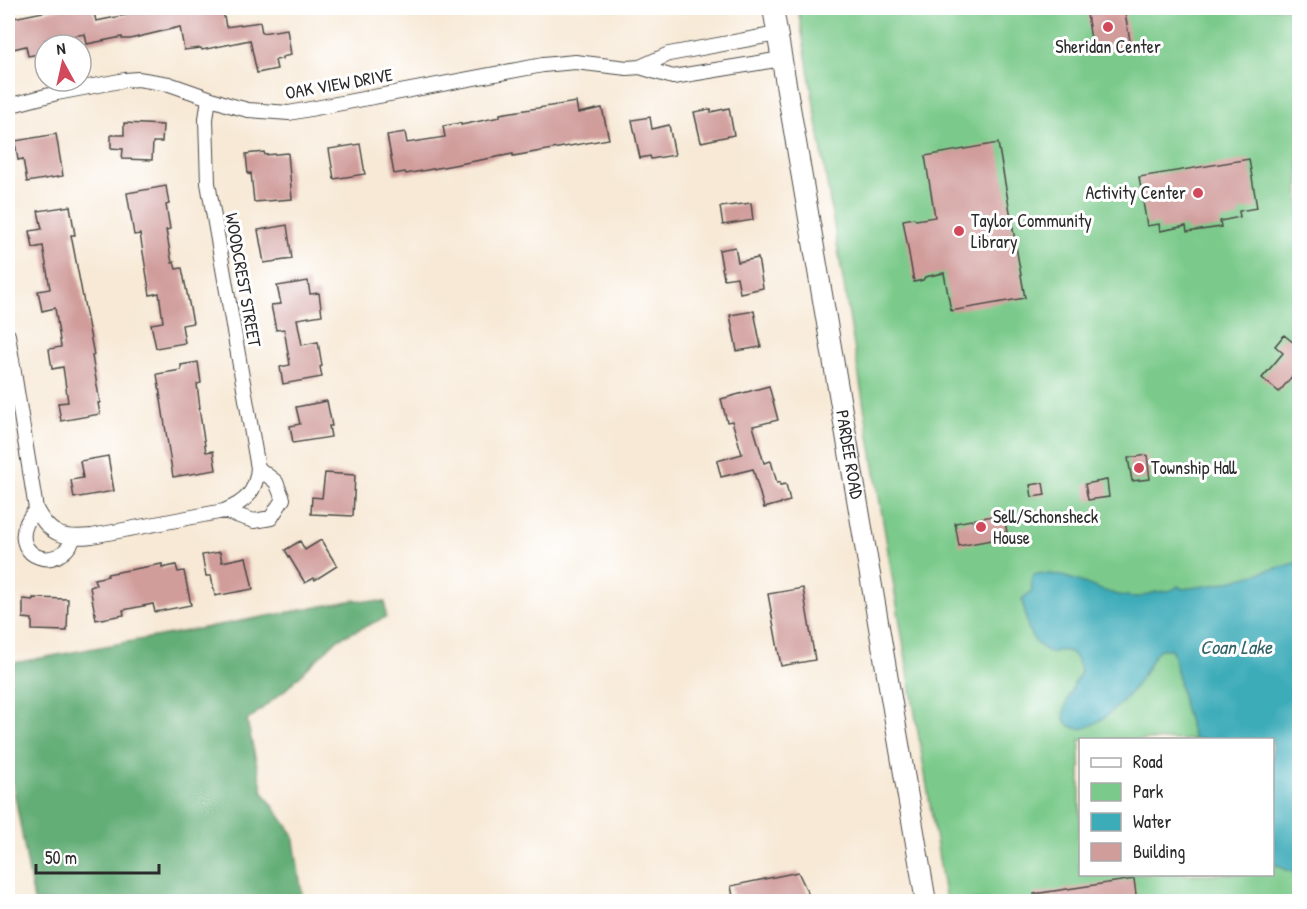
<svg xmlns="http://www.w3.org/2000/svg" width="1307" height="909" viewBox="0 0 1307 909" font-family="'Patrick Hand',sans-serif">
<rect width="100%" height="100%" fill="#fff"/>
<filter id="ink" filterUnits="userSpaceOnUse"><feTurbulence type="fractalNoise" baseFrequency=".0167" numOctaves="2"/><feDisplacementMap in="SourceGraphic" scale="12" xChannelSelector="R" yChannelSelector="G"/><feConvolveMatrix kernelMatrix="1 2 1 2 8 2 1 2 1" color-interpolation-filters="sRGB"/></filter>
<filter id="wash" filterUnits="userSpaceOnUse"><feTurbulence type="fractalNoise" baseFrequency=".008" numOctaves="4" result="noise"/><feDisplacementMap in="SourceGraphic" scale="24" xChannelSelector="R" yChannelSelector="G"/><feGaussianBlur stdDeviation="1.35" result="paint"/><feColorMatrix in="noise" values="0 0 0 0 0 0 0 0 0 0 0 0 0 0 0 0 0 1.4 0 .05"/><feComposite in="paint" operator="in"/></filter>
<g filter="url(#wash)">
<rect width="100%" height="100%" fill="#f7e9d6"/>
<path fill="#7bca8b" stroke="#537a5b" stroke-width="1.5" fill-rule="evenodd" d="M798,8H1299V901H946ZM1080,740H1272V874H1080Z"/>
<path fill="#64ae77" stroke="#486c51" stroke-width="1.5" d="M355,600L385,602L386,617L338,639L286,689L247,721L263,792L293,834L303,901H34L8,757V664Z"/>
<path fill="#3cacb9" stroke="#346c72" stroke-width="1.5" d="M1299,562H1300L1299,873L1288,871L1273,863L1272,740L1194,739L1185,710L1173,653L1171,649H1160C1150,658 1146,673 1137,684C1125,700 1082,749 1064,719C1065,701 1072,687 1081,672C1077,653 1069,647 1050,653C1024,638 1029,625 1022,599L1032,591L1031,581L1034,574C1070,569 1102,598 1138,597C1144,597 1150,593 1156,592C1165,591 1172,592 1178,586L1183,589L1219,584Z"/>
<g id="blocks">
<path fill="#d09d9b" d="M63,8H93L96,21L126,15L124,8H158L159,11L180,8H196L197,15L223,11L226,27L260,22L262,33L287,29L291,55L282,57V59L275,60L277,69L257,73L250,40L202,50L201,48L184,50L180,27L130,39H122V37L87,44L85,34L45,40V53L28,56L26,46L9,50L8,19Z
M1086,8H1124L1131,46L1093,52Z
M576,102L578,113L602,108L609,139L513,156V154L406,174L405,172L394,174L387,135L405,132L407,143L445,137L443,126L461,123V125L500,117V114Z
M729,108L734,135L701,142L694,112L711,109V112Z
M650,117L652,129L669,125L675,155L651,159L650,156L640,158L632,120Z
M124,123L163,125L162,142H153L152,160L122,159L123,149L111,148V135H124Z
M56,134L63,176L27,182L23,159L18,160L15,141Z
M998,143L1025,298L951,311L944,273L925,277L923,280L914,282L903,220L914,218L916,220L935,217L925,156Z
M360,144L365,174L334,179L329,149Z
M264,152L265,155L288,153L292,199L254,202L251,173L248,174L246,154Z
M1249,159L1257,208L1239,211L1240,217L1220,221L1221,227L1187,232L1186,226L1160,231L1159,224L1147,226L1139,177Z
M166,186L169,204L166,205L170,229L166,230L172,263L174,262L176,269L182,268L193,323L182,325L185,343L156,348L151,324L163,322L159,293L150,295L140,234L134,235L127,193Z
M751,203L753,220L723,225L720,207Z
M70,206L75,235H71L94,355L92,356L100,403H98L100,414L61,421L58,403L68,402L63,367L52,369L49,349L61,347L55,308L42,311L38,291L50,289L43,246L33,248L30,231L42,229L38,211Z
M287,225L292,259L264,263L258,230Z
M735,247L738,262L758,258L763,288L740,293L737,277L724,279L719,250Z
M308,281L310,294L319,293L322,315L297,319L302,345L318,342L322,366L320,367L322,377L283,384L280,367L290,365L284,329L276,330L271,305L281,304L277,286Z
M754,311L761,347L737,351L730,315Z
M1284,335L1299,347V368L1279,392L1262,378L1283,353L1275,346Z
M198,362L201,383L197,384L200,408H199L206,452L213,451L216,470L173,477L157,374L181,370V365Z
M769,386L778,420L753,426L764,463L771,461L777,483L780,482V485L786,484L790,501L764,508L753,469L721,477L717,461L742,454L732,421L727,422L721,399Z
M327,401L332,426H329L331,437L293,443L290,426L300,424L296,407Z
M1147,455L1150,479L1132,481L1128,458Z
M108,456L114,491L74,498L71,480L83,478L80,461Z
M325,473L355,475L353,516L311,514L312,497L322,498Z
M1107,480L1109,497L1088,500L1085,484Z
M1043,483L1045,495L1032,497L1030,485Z
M1003,514L1007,532L1002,533L1003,538L959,546L955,523Z
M321,540L337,566L315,580L314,578L305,583L285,550L300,541L305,550Z
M220,552L222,562L246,557L253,589L215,596L211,576H206L202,555Z
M162,564V568L176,565L178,572L184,571L191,605L155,612L153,604L123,610L124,615L96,620L90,587L96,585L94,579L108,576L107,574Z
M803,588L815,660L781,666L768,594Z
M33,598L68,599L67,631L32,630V619L23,618V599L33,600Z
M798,872L808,893V902H734L731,886Z
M1134,879L1137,902H1034V894Z"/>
</g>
</g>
<g filter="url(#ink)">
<use href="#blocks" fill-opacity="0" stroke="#4a4845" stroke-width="1.5"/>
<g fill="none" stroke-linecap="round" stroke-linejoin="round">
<g stroke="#4a4845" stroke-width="16">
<path id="minor" d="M777,34L669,54L640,67L673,77L782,59
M8,106L57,93L125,80L138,79L169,84L229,105L248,110L289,113L543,65L575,62L627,68L640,67
M8,335L36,509C50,536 64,539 92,536L224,511C246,502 256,492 258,468L208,183L206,119L209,98
M36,509C32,514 28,519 26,525C13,556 57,575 74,538
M224,511L254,521L271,518L283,499L276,482L258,468"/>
</g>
<g stroke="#4a4845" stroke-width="22">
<g id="secondary">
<path id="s1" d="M773,8L926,902"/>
</g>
</g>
<use href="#minor" stroke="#fff" stroke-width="14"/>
<use href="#secondary" stroke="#fff" stroke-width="20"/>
</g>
</g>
<g fill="#d1495b" stroke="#fff" stroke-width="2">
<circle cx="1108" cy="27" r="6"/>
<circle cx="1198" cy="193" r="6"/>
<circle cx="959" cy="231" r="6"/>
<circle cx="1139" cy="468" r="6"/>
<circle cx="981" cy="527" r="6"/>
</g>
<g text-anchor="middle" stroke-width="6" stroke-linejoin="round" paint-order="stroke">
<g font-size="18" fill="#2b2b2b" stroke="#fff" text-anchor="start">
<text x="1108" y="53" text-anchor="middle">Sheridan Center</text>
<text x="1186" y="199" text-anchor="end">Activity Center</text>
<text x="971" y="227">Taylor Community<tspan x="971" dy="21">Library</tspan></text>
<text x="1151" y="474">Township Hall</text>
<text x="993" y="523">Sell/Schonsheck<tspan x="993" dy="21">House</tspan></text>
</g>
<g font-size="18" fill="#2b2b2b" stroke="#fff">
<text transform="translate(339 84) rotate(-10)" y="6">OAK VIEW DRIVE</text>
<text transform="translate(243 280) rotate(80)" y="6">WOODCREST STREET</text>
<text dy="6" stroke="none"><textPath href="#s1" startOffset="453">PARDEE ROAD</textPath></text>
</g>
<g font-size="20" font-style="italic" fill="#33656b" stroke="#fff">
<text x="1236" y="654">Coan Lake</text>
</g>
</g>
<rect width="1307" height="909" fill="none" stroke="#fff" stroke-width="30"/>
<rect x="1079" y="738" width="195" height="138" fill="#ffffff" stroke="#aaaaaa" stroke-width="1.5"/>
<rect x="1091" y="758" width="30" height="9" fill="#ffffff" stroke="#aaaaaa" stroke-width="1.5"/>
<text x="1133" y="768" font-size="18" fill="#2b2b2b">Road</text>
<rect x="1091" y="783" width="30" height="18" fill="#7bca8b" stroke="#aaaaaa" stroke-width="1.5"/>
<text x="1133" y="798" font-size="18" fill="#2b2b2b">Park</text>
<rect x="1091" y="813" width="30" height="18" fill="#3cacb9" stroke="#aaaaaa" stroke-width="1.5"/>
<text x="1133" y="828" font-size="18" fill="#2b2b2b">Water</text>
<rect x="1091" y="843" width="30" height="18" fill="#d09d9b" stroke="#aaaaaa" stroke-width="1.5"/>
<text x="1133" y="858" font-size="18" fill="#2b2b2b">Building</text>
<g transform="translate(63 63) rotate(352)"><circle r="28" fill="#ffffff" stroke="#aaaaaa" stroke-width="1.5"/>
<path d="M0-4.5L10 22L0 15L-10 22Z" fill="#d1495b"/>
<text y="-9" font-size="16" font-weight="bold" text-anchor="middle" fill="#2b2b2b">N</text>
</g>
<path d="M36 864v9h123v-9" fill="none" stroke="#2b2b2b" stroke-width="3"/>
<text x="45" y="864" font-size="18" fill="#2b2b2b" stroke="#ffffff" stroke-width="4.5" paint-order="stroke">50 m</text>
</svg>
